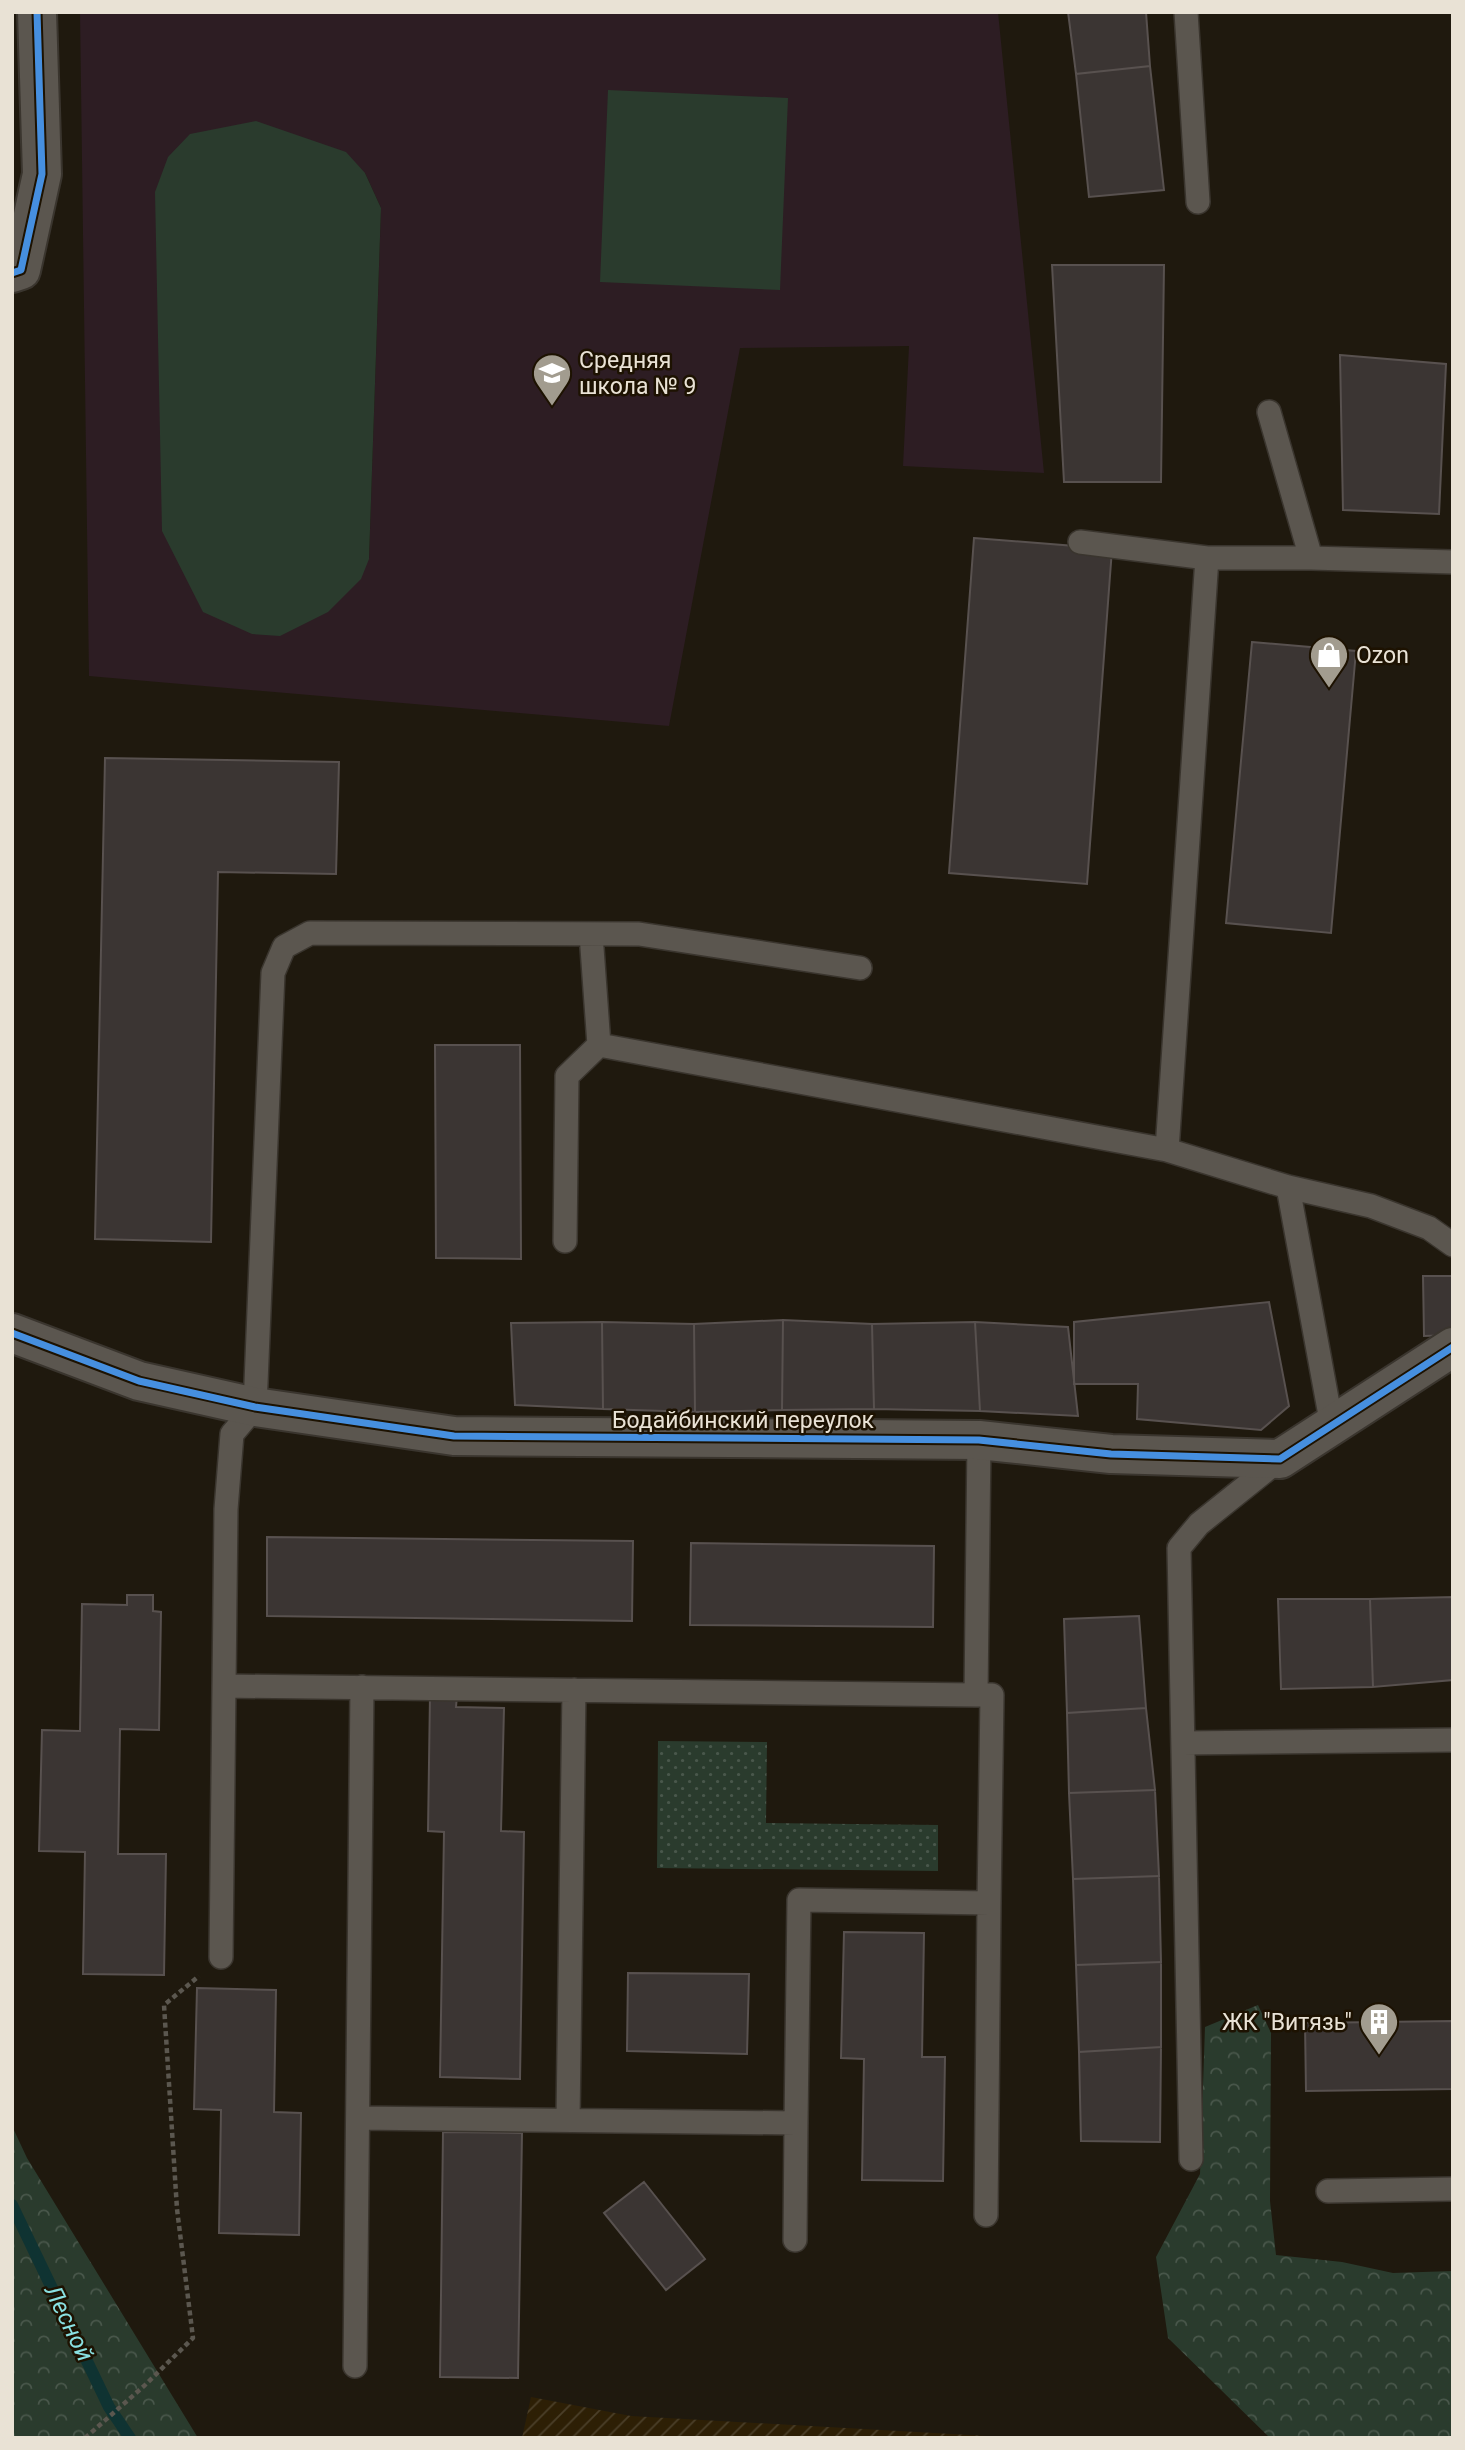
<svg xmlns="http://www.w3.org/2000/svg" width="1465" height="2450" viewBox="0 0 1465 2450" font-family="Roboto,sans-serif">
<defs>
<pattern id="industrial-furrows" width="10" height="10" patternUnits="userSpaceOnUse" patternTransform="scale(1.75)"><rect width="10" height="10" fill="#2d1f05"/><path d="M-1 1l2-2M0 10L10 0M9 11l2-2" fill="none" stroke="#4b3f29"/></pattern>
<pattern id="green-dots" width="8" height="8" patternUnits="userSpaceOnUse" patternTransform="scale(1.75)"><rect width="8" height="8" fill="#2a3b2d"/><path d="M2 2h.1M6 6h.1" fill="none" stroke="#49574b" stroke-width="1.8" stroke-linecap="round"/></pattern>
<pattern id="forest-crowns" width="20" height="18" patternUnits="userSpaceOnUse" patternTransform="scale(1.75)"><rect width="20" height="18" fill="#2a3b2d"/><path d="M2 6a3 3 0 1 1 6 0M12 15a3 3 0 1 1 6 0" fill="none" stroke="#49574b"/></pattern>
</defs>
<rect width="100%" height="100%" fill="#1f190e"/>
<path fill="url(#industrial-furrows)" d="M531,2397L631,2416L1024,2438H522Z"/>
<path fill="#2d1d23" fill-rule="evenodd" d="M80,12H998L1044,473L903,466L909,346L740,348L669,726L89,676ZM365,173L381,208L369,559Z"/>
<path fill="url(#green-dots)" d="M658,1741L767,1742L766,1823L938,1825V1871L657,1868Z"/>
<path fill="url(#forest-crowns)" d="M1258,2005L1271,2033L1270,2201L1276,2255L1342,2262L1393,2273L1453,2271V2438H1270L1168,2338L1156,2257L1200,2174L1205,2027Z
M12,2126L27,2158L198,2438H12Z"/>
<path fill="#2a3b2d" d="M608,90L788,98L780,290L600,282Z
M256,121L346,152L365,173L381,208L369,559L361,579L328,612L280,636L252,634L203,612L162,531L155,192L168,157L190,134Z"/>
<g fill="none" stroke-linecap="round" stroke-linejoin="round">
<path stroke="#0f3332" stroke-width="12" d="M12,2205L109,2407L130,2438"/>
</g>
<path fill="#3b3533" stroke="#58514f" stroke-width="2" d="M1068,12H1146L1150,66L1076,74Z
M1150,66L1164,190L1089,197L1076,74Z
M1052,265H1164L1161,482H1064Z
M1340,355L1446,364L1439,514L1343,510Z
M974,538L1112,549L1087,884L949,873Z
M1252,642L1356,651L1331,933L1226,923Z
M105,758L339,762L336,874L218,872L211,1242L95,1239Z
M435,1045H520L521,1259L436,1258Z
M1423,1276H1453V1335L1424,1336Z
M1269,1302L1289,1406L1261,1430L1137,1419L1138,1384H1074V1322Z
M783,1320L872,1324L874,1409L782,1410Z
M783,1320L782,1410L695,1412L694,1324Z
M602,1322L694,1324L695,1412L603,1409Z
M602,1322L603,1409L515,1405L511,1323Z
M975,1322L1068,1327L1078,1416L980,1411Z
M975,1322L980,1411L874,1409L872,1324Z
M267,1537L633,1541L632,1621L267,1616Z
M691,1543L934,1546L933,1627L690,1625Z
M127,1595H153V1611L161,1612L159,1730L120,1729L118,1854H166L164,1975L83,1974L85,1852L39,1851L42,1730L80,1731L82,1604L127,1605Z
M1453,1597V1680L1373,1687L1370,1599Z
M1278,1599H1370L1373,1687L1281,1689Z
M1139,1616L1146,1708L1067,1713L1064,1619Z
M430,1695L457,1696L456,1707L504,1708L501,1831L524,1832L520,2079L440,2077L444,1832L428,1831Z
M1146,1708L1155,1790L1069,1793L1067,1713Z
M1155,1790L1159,1876L1073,1879L1069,1793Z
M1159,1876L1161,1962L1076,1965L1073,1879Z
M844,1932L924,1933L922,2057H945L943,2181L862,2180L864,2059L841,2058Z
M1161,1962V2047L1079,2052L1076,1965Z
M628,1973L749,1974L747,2054L627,2051Z
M197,1988L276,1990L274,2112L301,2113L299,2235L219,2233L221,2110L194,2109Z
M1453,2021V2089L1306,2091L1305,2023Z
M1161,2047L1160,2142L1081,2141L1079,2052Z
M443,2132L522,2133L518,2378L440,2377Z
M644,2182L705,2259L666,2290L604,2213Z"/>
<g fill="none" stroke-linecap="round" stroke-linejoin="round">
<g stroke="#3a352e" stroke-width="26">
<path id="lane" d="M1186,12L1198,202
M1269,412L1311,558
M1080,542L1207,558H1311L1453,562
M860,968L639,934L310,933L284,947L273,973L255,1407L232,1434L226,1509L224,1686L976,1695L979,1440
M599,1045L1167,1150L1288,1187L1371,1206L1429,1228L1453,1245
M1167,1150L1207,558
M1288,1187L1332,1426
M565,1241L567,1076L599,1045L591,934
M1183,1743L1453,1740
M221,1957L224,1686
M358,2118L796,2123L799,1900L989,1903L992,1695H976
M568,2120L574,1690
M1191,2159L1179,1548L1199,1524L1280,1459
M1328,2191L1453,2189
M986,2215L989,1903
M795,2240L796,2123
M355,2366L362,1687"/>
</g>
<g stroke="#3a352e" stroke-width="42">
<path id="street" d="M12,273L21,270L42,174L37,12
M12,1333L139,1381L255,1407L454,1436L979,1440L1111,1454L1280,1459L1453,1347"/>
</g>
<path stroke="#5b574f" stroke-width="4.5" stroke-dasharray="5 3.5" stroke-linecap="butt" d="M85,2438L144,2386L193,2338L177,2209L164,2005L199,1976"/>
<use href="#lane" stroke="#5b564f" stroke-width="23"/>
<use href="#street" stroke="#5b564f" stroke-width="38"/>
<g stroke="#1d1201" stroke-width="11">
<path id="cycleway" d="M12,273L21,270L42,174L37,12
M12,1333L139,1381L255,1407L454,1436L979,1440L1111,1454L1280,1459L1453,1347"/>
</g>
<use href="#cycleway" stroke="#468fdf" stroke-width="7"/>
</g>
<defs>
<g id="school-pin" transform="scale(2.0125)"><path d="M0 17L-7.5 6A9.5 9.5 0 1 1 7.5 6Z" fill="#a29c8f" stroke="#1d1201"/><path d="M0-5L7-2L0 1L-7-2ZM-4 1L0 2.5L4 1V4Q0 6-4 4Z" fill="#fff"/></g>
<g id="shop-pin" transform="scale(2.0125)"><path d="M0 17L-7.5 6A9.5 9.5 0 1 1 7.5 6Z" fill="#a29c8f" stroke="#1d1201"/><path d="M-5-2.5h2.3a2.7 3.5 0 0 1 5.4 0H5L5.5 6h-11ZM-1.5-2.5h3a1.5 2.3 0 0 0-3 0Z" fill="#fff"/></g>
<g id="building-pin" transform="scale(2.0125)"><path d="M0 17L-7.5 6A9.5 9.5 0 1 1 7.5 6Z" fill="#a29c8f" stroke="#1d1201"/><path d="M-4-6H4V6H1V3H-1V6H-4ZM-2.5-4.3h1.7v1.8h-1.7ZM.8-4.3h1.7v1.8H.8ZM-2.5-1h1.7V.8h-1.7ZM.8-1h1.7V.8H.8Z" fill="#fff"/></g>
</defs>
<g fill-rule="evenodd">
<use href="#school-pin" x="552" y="373"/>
<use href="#shop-pin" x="1329" y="655"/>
<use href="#building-pin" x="1379" y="2022"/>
</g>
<g text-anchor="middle" stroke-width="5" stroke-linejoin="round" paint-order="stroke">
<g font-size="23" fill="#e9e2d5" stroke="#1d1201" text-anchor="start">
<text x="579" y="368">Средняя<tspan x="579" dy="26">школа № 9</tspan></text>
<text x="1356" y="663">Ozon</text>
<text x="1352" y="2030" text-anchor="end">ЖК "Витязь"</text>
</g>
<g font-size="23" fill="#e9e2d5" stroke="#1d1201">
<text x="743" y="1428">Бодайбинский переулок</text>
</g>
<g font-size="24" font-style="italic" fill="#89e1e2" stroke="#1d1201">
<text transform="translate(69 2323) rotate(64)" y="8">Лесной</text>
</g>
</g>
<rect width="1465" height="2450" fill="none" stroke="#e9e2d5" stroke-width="28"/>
</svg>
